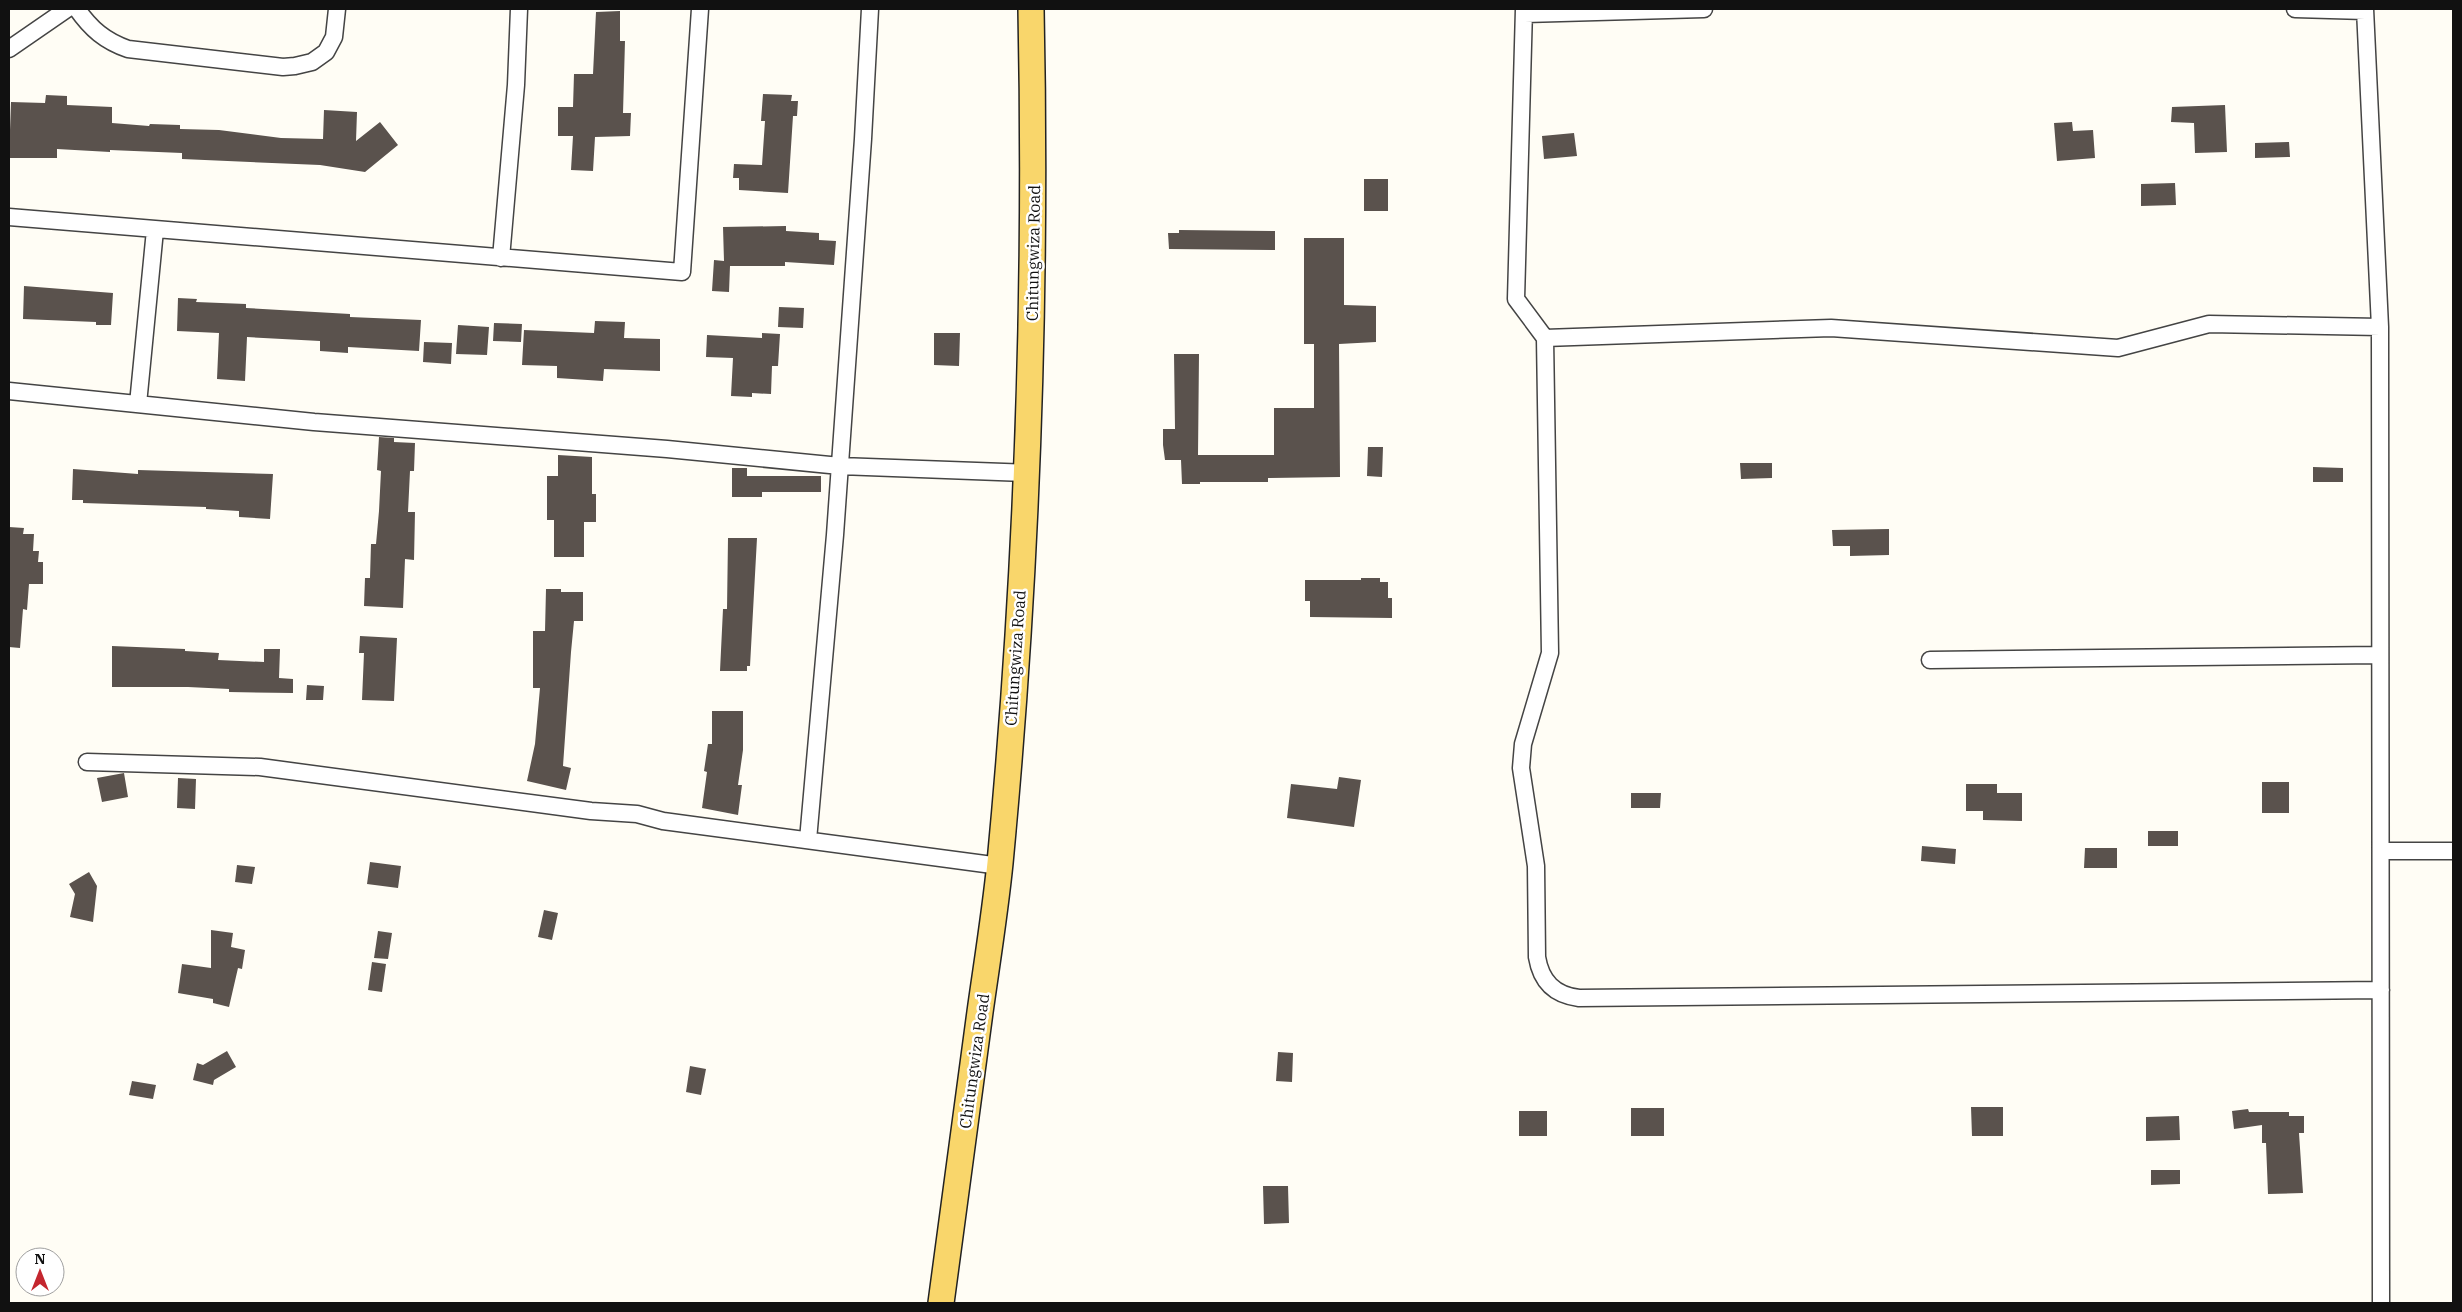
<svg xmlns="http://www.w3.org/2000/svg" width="2462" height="1312" viewBox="0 0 2462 1312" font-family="'IBM Plex Serif',serif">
<rect width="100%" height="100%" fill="#fffdf5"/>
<path fill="#5a524d" d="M620,11V41H625L623,113H631L630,136L595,137L593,171L571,170L573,136H558V107H573L574,74H593L596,12Z
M763,94L792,95L791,101H798L797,116H793L788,193L739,190V178H733L734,164L762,165L765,121H761Z
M46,95L67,96V105L112,107V123L149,126L150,124L180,125V129L219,130L281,138L323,139L324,110L357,112L356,141L380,122L398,145L365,172L320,165L182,159V153L110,150V152L57,149V158H9L11,102L45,103Z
M2225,105L2227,152L2195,153L2194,123L2171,122L2172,107Z
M2072,122L2073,131L2093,130L2095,158L2057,161L2054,123Z
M1574,133L1577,156L1544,159L1542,136Z
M2289,142L2290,157L2255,158V143Z
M1364,179H1388V211H1364Z
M2175,183L2176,205L2141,206V184Z
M786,226V231L819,233V240L836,241L834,265L785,262V266H730L729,292L712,291L714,260L724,261L723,227Z
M1179,230L1275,231V250L1169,249L1168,233H1179Z
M1304,238H1344V305L1376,306V342L1339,344L1340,477L1268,478V482H1200V484H1182L1181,460H1165L1163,445V429H1175L1174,354H1199L1198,455H1274V408H1314V344H1304Z
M24,286L113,293L111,325H96V322L23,319Z
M178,298L197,299L196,302L246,304V308L350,314V317L421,320L419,351L348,347V353L320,351V341L247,337L245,381L217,379L219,333L177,331Z
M779,307L804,308L803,328L778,327Z
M595,321L625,322L624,338L660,339V371L604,369L603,381L557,378V366L522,365L524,330L594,333Z
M494,323L522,324L521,342L493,341Z
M458,325L489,327L487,355L456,354Z
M762,333L780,334L778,366H772L771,394L752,393V397L731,396L733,358L706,357L707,335L762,338Z
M934,333H960L959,366L934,365Z
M424,342L452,343L451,364L423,362Z
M379,437L394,438V442L415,443L414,471H410L408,512H415L414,560L405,559L403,608L364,606L365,578H370L371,544H376L379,511L381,471L377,470Z
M1368,447H1383L1382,477L1367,476Z
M558,455L592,457V494H596V522H584V557H554V520H547V476H558Z
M1740,463H1772V478L1741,479Z
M2313,467L2343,468V482H2313Z
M732,468H747V476H821V492H762V497H732Z
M73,469L138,474V470L273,474L270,519L239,517V511L206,509V507L83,503V500H72Z
M9,527L24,528L23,534H34L33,551H39L38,562H43V584H29L27,610L23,609L20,648L9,647Z
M1889,529V555L1850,556V546H1833L1832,530Z
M728,538H757L750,666H747V671H720L723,609H727Z
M1361,578H1380V582H1388V598H1392V618L1310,617V601H1305V580H1361Z
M546,589H561V592H583V621H574L571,652L563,766L571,768L566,790L527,781L535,744L540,688H533V631H545Z
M360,636L397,638L394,701L362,700L364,653H359Z
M112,646L185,649V651L219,653L218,660L264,662V649H280L279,678L293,679V693L229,692V689L188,687H112Z
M307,685L324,686L323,700H306Z
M712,711H743V750L738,785H742L738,815L702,808L707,772L704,771L708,744H712Z
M124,773L128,797L102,802L97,778Z
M1339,777L1361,780L1354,827L1287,818L1291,784L1337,789Z
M178,778L196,779L195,809L177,808Z
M2262,782H2289V813H2262Z
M1966,784H1997V793H2022V821L1983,820V811H1966Z
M1631,793H1661L1660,808H1631Z
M2148,831H2178V846H2148Z
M1922,846L1956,849L1955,864L1921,861Z
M2085,848H2117V868H2084Z
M370,862L401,866L398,888L367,884Z
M237,865L255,867L252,884L235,882Z
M89,872L97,886L93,922L70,917L75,894L69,884Z
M544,910L558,913L552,940L538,937Z
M211,930L233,933L231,947L245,950L242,969L238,968L229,1007L213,1003V999L178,993L182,964L211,968Z
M378,931L392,933L388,959L374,958Z
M372,962L386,964L382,992L368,990Z
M227,1051L236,1067L214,1080L213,1085L193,1080L197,1063L203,1065Z
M1278,1052L1293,1053L1292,1082L1276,1081Z
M690,1066L706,1069L701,1095L686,1092Z
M132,1081L156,1085L153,1099L129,1095Z
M1971,1107H2003V1136H1972Z
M1631,1108H1664V1136H1631Z
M2248,1109L2249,1112H2289V1116H2304V1133H2299L2303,1193L2268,1194L2266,1143H2262V1125L2234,1129L2232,1111Z
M1519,1111H1547V1136H1519Z
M2179,1116L2180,1140L2146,1141V1117Z
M2151,1170H2180V1184L2151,1185Z
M1263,1186H1288L1289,1223L1264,1224Z"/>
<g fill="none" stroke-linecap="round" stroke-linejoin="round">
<g stroke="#444" stroke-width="19">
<path id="minor" d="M77,9C91,29 105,41 128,49L283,67L295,66L312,62L326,52L334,37L337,9
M1524,9L1516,299L1545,338L1831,328L2118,348L2209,324L2380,327
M2295,9L2365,11
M2365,9L2380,327L2381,1303
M1525,14L1704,9
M9,49L67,9
M9,217L682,272L700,9
M501,258L516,85L519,9
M1545,338L1550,653L1523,744L1521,768L1536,866L1537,957C1541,981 1554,995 1579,998L2381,990
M9,391L314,422L667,449L840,466L1028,473
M138,404L155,230
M1930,660L2379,655
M87,762L260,767L591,811L637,814L663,821L1000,866
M808,840L835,535L863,139L870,9
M2381,851H2453"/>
</g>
<g stroke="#222" stroke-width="28">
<path id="primary" d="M941,1303C954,1206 967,1109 980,1012C987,962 995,913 1000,863C1027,579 1037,294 1031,9"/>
</g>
<use href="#minor" stroke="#fff" stroke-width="16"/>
<use href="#primary" stroke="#f9d66b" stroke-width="25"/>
</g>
<g text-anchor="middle" stroke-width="5" stroke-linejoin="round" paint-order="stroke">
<g font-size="16" fill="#111" stroke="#fff">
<text transform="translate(1033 253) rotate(-89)" y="6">Chitungwiza Road</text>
<text transform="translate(1015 658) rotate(-86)" y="6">Chitungwiza Road</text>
<text transform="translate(974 1061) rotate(-82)" y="6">Chitungwiza Road</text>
</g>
</g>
<rect width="2462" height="1312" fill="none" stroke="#111111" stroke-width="20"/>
<g transform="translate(40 1272)"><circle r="24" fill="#ffffff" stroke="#a0a0a0"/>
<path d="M0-4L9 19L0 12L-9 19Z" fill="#c4262e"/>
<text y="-8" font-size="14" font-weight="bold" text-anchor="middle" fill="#111111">N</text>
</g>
</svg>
